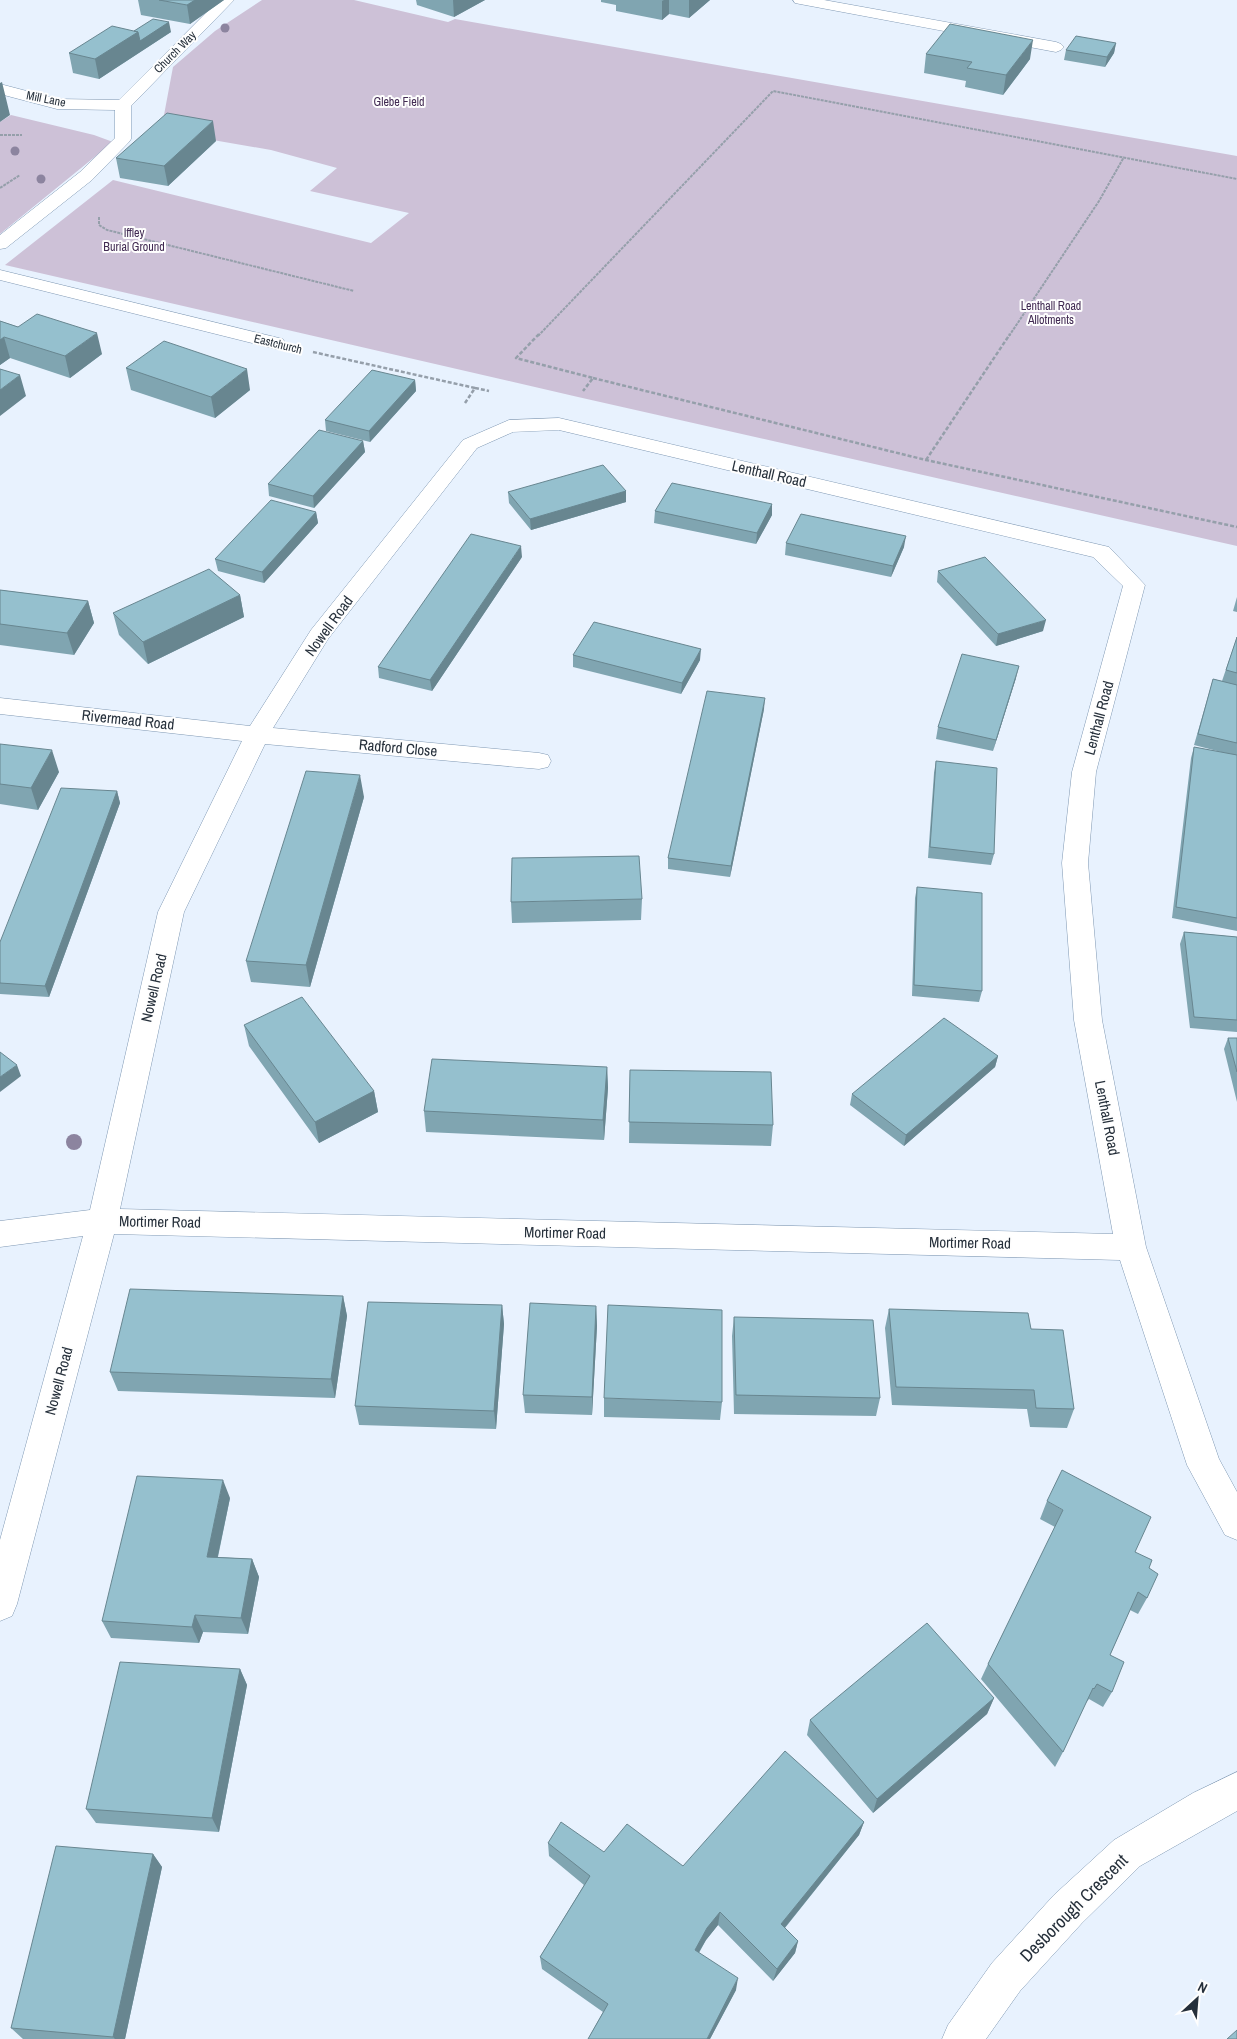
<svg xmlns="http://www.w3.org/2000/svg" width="1237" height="2039" viewBox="0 0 1237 2039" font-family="'Archivo Narrow',sans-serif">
<rect width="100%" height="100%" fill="#e8f2fe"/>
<path fill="#cdc1d7" d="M262,0H354L448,22L455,19L1237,156V546L578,397L5,265L113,180L371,243L409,213L310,191L337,168L271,150L161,131L173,67L215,31Z
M11,115L94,135L113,142L0,234V122Z"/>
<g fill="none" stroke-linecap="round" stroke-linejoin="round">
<g stroke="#7f98b3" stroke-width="1">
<path id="minor" d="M219,0H234L131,106V139L129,142L92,180L6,248L0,249V235L80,172L115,138V110L57,109L0,94V84L57,99L119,100Z
M793,0H824L1056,42L1061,44L1064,47L1061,50L1056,52L800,4L795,3Z
M0,270L283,339L285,343L283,347L276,349L0,280Z
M559,418L1109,547L1145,585L1096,772L1088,863L1102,1020L1146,1247L1219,1459L1237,1492V1540L1225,1535L1187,1465L1120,1260L114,1234L17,1604L12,1616L0,1621V1540L83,1236L0,1247V1221L90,1210L158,912L242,741L0,714V698L250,726L311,630L463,440L509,420ZM559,430L1093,557L1123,586L1072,772L1062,863L1074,1020L1113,1234L120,1209L184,912L265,744L539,769L548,767L551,761L548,755L539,753L273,728L328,639L477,448L513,432Z
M1237,1772V1811L1140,1866L1082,1923L1020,1991L986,2039H942L948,2025L992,1963L1054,1895L1114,1840L1193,1793Z"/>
</g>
<path stroke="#959faa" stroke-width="2" stroke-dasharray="3 1" stroke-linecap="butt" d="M0,135H22
M0,188L20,175
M99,217V225L107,230L354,291
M538,336L773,91L1237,179
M1009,336L1099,201L1124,157"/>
<path stroke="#959faa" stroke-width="2.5" stroke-dasharray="4 2" stroke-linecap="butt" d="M539,334L516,358L593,378L583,391
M313,352L475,388L465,403
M593,378L926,460L1237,527
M475,388L489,391
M926,460L1010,334"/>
<use href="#minor" fill="#fff" fill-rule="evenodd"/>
</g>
<g fill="#8c849f">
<circle cx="225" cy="28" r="4.5"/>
<circle cx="15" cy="151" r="4.5"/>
<circle cx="41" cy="179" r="4.5"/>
<circle cx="74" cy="1142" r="8"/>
</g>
<path fill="#80a5b1" d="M138,0H224L190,24L141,15Z
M416,0H485L454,17L417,5Z
M601,0H710L689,18L669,14L662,20L616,11V5L601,2Z
M134,31L171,32L99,79L73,73L69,53Z
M1116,43L1114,53L1105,67L1064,60L1066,50Z
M926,54L1030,59L1003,95L965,87L966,81L924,73Z
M216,141L168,186L120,178L116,158Z
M0,321L102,354L70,378L10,358L0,365Z
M126,368L250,390L215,418L131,390Z
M415,380L416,391L370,442L326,431L325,420Z
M363,441L365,452L314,508L269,496L268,484Z
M626,491V502L531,530L509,503L508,492Z
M772,504V515L756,544L654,523L655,511Z
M316,512L318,523L264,583L218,571L215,559Z
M786,543L904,547L891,577L785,555Z
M522,557L432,691L379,678L378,667Z
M938,571L1043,631L996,646L937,582Z
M0,590L88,601L94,623L74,655L0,645Z
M240,595L244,617L148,664L119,635L113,613Z
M1237,597V612L1233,611Z
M1237,637V931L1172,918L1191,758L1194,747L1221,752L1194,745L1213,679L1222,681Z
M573,655L700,660L681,694L573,667Z
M1016,678L993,751L936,739L938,727Z
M764,709L730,877L668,869V858Z
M0,744L59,772L38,810L0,804Z
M936,761L994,854L991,865L928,858L934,773Z
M117,791L120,803L49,997L0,994V942Z
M364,797L310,987L251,982L246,961Z
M917,887L982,991L979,1002L912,996L915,898Z
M642,899L641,920L512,923L511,902Z
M1184,932L1237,937V1032L1190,1028L1180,944Z
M244,1025L374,1091L378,1112L319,1143L249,1046Z
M1228,1038H1237V1102L1224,1049Z
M998,1056L995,1067L904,1146L850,1105L852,1094Z
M607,1067L608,1088L604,1140L426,1132L424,1111Z
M630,1070L773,1125L771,1146L629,1143Z
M343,1296L347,1316L335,1398L118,1391L110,1372Z
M502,1305L504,1324L496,1429L359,1425L355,1406Z
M596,1306L597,1326L592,1415L525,1413L523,1395Z
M889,1309L1074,1409L1067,1428L1030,1427L1027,1409L892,1405L885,1328Z
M734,1317L880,1398L876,1416L734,1414L732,1336Z
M604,1398L722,1402L720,1420L604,1417Z
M230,1498L218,1557L252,1559L259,1577L248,1634L203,1632L199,1643L111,1638L102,1621Z
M1047,1501L1135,1552L1149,1568L1147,1598L1138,1614L1130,1610L1110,1655L1112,1692L1103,1707L1089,1699L1085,1704L1063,1752L1055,1767L981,1679L988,1664L1055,1527L1040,1519Z
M240,1669L247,1685L219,1832L96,1823L86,1809Z
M994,1698L987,1714L873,1813L807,1735L810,1720Z
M864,1822L859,1835L785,1928L798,1941L795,1953L773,1981L718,1925L706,1940L699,1953L736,1990L710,2039H588L603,2012L542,1969L540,1957L584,1885L549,1856L548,1843L683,1866Z
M153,1854L162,1867L125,2039H23L11,2028Z"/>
<path fill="#688690" d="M195,0H224L190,24L187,5Z
M453,0H485L454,17Z
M664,0H669V14L662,20V1Z
M689,0H710L689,18Z
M169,22L171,32L99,79L95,59L138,32Z
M1033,40L1030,59L1003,95L1006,75Z
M1116,43L1114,53L1105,67L1107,57Z
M2,82L10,115L0,122V83Z
M213,121L216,141L168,186L164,166Z
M97,333L102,354L70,378L65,356Z
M4,337L10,358L0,365V340Z
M247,369L250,390L215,418L211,397Z
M20,375L26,396L0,416V390Z
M415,380L416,391L370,442L369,431Z
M363,441L365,452L314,508L313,496Z
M626,491V502L531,530L530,519Z
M772,504V515L756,544L757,533Z
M316,512L318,523L264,583L262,572Z
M906,536L904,547L891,577L893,566Z
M521,546L522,557L432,691L430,680Z
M240,595L244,617L148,664L143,642Z
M88,601L94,623L74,655L67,633Z
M1046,620L1043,631L996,646L998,634Z
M701,649L700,660L681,694L682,683Z
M1019,666L1016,678L993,751L996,740Z
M765,698L764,709L730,877L731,866Z
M52,750L59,772L38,810L31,788Z
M360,775L364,797L310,987L306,965Z
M117,791L120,803L49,997L45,986Z
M998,1056L995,1067L904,1146L906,1135Z
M17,1065L21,1076L0,1092V1077Z
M607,1067L608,1088L604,1140L603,1120Z
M374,1091L378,1112L319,1143L315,1122Z
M343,1296L347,1316L335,1398L331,1379Z
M502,1305L504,1324L496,1429L494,1411Z
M596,1306L597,1326L592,1415V1397Z
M223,1480L230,1498L214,1574L207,1557Z
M252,1559L259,1577L248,1634L241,1618Z
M195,1615L203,1632L199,1643L192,1627Z
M240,1669L247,1685L219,1832L212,1818Z
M994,1698L987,1714L873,1813L877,1799Z
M864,1822L859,1835L778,1936L781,1924Z
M153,1854L162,1867L125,2039H115L113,2037Z
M720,1912L718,1925L706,1940L693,1962L695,1950L707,1928Z
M798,1941L795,1953L773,1981L777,1969Z
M738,1978L736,1990L710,2039H707Z"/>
<path fill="#95c0ce" stroke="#688690" d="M159,0H195L187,5Z
M153,19L169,22L140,41L138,32L134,31Z
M950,24L1033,40L1006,75L967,68L972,62L926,54Z
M112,26L138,32L95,59L69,53Z
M1076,36L1116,43L1107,57L1066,50Z
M167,113L213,121L164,166L116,158Z
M37,314L97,333L65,356L4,337L0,340V321L18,327Z
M164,341L247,369L211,397L126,368Z
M0,369L20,375L0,390Z
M372,370L415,380L369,431L325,420Z
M319,430L363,441L313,496L268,484Z
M603,465L626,491L530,519L508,492Z
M672,483L772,504L757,533L655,511Z
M271,500L316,512L262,572L215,559Z
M801,514L906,536L893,566L786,543Z
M471,534L521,546L430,680L378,667Z
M985,557L1046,620L998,634L938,571Z
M209,569L240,595L143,642L113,613Z
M0,590L88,601L67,633L0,624Z
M594,622L701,649L682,683L573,655Z
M1237,637V673L1226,670Z
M962,654L1019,666L996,740L938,727Z
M1213,679L1237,685V743L1198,734Z
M707,691L765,698L731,866L668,858Z
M0,744L52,750L31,788L0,784Z
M1194,747L1237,755V918L1176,907Z
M936,761L997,768L994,854L930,847Z
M306,771L360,775L306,965L246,961Z
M61,788L117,791L45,986L0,983V942Z
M639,856L642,899L511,902L512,858Z
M917,887L982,893V991L914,985Z
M1184,932L1237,937V1020L1194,1017Z
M302,997L374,1091L315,1122L244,1025Z
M944,1018L998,1056L906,1135L852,1094Z
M1228,1038H1237V1072Z
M0,1052L17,1065L0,1077Z
M432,1059L607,1067L603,1120L424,1111Z
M630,1070L771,1072L773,1125L629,1122Z
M130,1289L343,1296L331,1379L110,1372Z
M368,1302L502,1305L494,1411L355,1406Z
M530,1303L596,1306L592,1397L523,1395Z
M608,1305L722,1310V1402L604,1398Z
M889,1309L1028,1313L1031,1329L1063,1330L1074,1409L1036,1408L1034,1390L896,1387Z
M734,1317L873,1320L880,1398L736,1395Z
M1062,1470L1151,1517L1135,1552L1152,1560L1149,1568L1158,1574L1147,1598L1138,1592L1110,1655L1124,1662L1112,1692L1097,1684L1094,1689L1093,1688L1063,1752L988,1664L1063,1510L1047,1501Z
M137,1476L223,1480L207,1557L252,1559L241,1618L195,1615L192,1627L102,1621Z
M927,1623L994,1698L877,1799L810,1720Z
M120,1662L240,1669L212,1818L86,1809Z
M785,1751L864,1822L781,1924L798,1941L777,1969L720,1912L707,1928L695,1950L738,1978L707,2039H588L608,2004L540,1957L590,1876L548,1843L561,1822L604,1852L627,1824L683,1866Z
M56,1846L153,1854L113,2037L11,2028Z
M1237,2030V2039H1227Z"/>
<g text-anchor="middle" stroke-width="4" stroke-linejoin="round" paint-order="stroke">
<g font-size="12" fill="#26303b" stroke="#fefefe">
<text transform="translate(175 52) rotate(-45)" y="4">Church Way</text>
<text transform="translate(46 99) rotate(11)" y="4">Mill Lane</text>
<text transform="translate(278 344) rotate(14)" y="4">Eastchurch</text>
</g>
<g font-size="12" fill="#412a52" stroke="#fefefe">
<text x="399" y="106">Glebe Field</text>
<text x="134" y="237">Iffley<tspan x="134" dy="14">Burial Ground</tspan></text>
<text x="1051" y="310">Lenthall Road<tspan x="1051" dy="14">Allotments</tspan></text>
</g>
<g font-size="15" fill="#26303b" stroke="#fefefe">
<text transform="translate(769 474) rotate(13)" y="5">Lenthall Road</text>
<text transform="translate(329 626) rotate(-54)" y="5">Nowell Road</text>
<text transform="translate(1099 718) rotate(-75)" y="5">Lenthall Road</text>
<text transform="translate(128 720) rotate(6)" y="5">Rivermead Road</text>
<text transform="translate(398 748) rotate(5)" y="5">Radford Close</text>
<text transform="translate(154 988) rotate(-77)" y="5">Nowell Road</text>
<text transform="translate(1107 1118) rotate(79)" y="5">Lenthall Road</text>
<text transform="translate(160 1222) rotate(1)" y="5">Mortimer Road</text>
<text transform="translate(565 1233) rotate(1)" y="5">Mortimer Road</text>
<text transform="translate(970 1243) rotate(1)" y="5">Mortimer Road</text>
<text transform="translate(59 1381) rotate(-75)" y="5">Nowell Road</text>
</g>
<g font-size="18" fill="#26303b" stroke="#fefefe">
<text transform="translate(1074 1908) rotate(-45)" y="6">Desborough Crescent</text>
</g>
</g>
<g transform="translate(1197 1999) rotate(26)" stroke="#fefefe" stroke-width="4" paint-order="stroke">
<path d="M0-4L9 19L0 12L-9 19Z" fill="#26303b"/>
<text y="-8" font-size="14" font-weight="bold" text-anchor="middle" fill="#26303b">N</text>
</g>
</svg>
